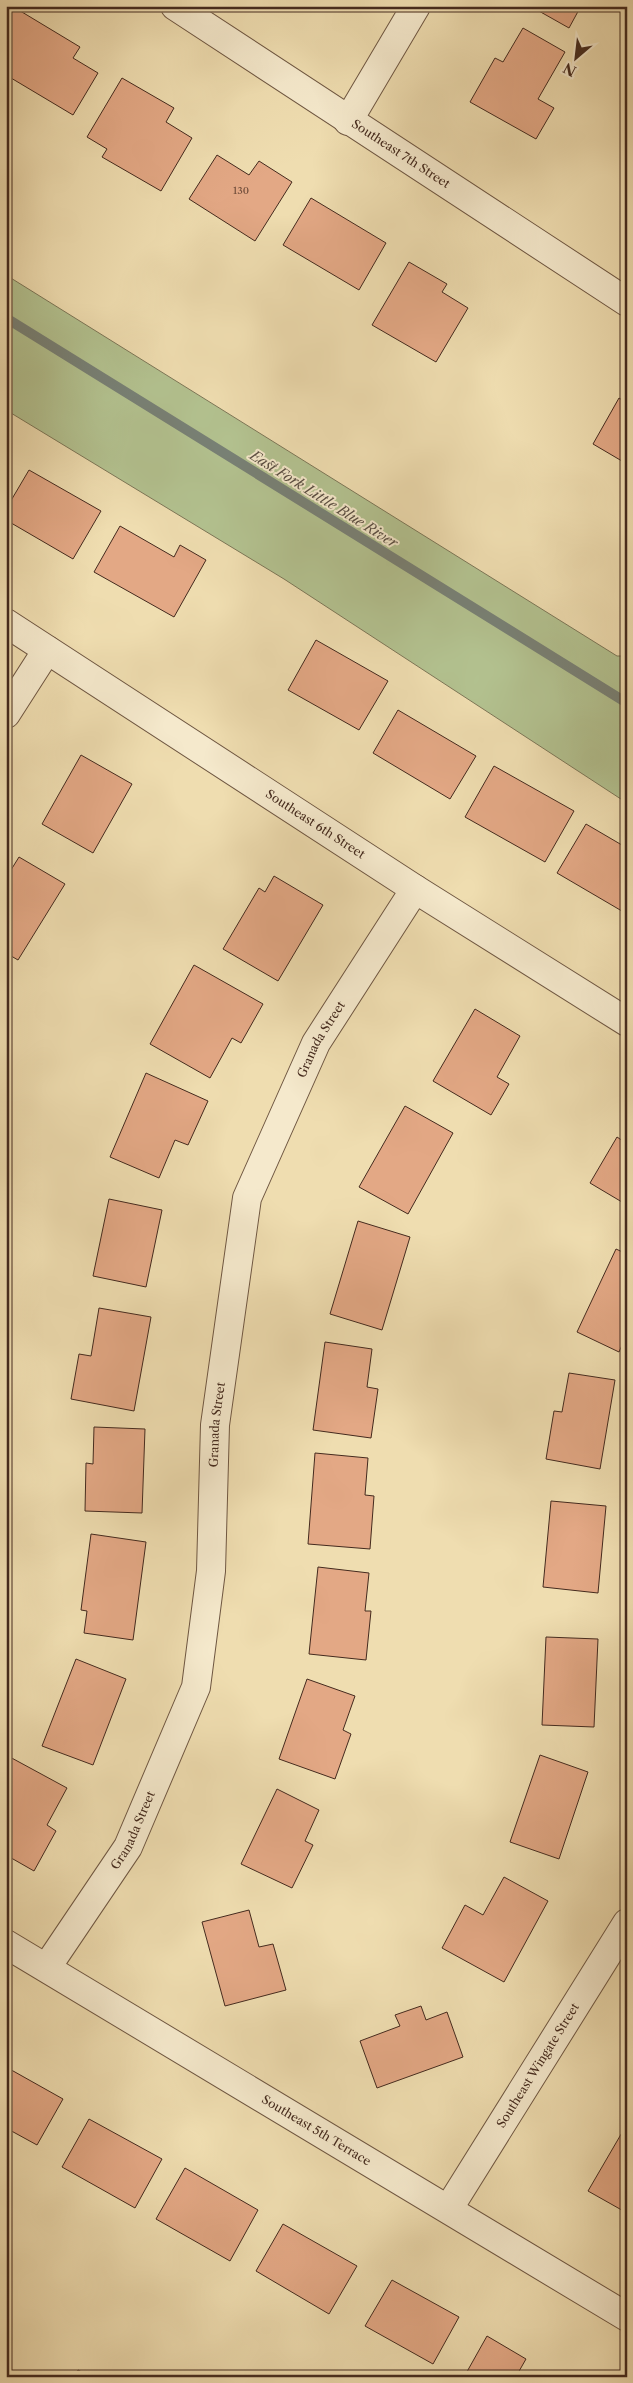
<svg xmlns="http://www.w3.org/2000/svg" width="633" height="2383" viewBox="0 0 633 2383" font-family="'Libre Caslon Text',serif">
<rect width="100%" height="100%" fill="#efddb0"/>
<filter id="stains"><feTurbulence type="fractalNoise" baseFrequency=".004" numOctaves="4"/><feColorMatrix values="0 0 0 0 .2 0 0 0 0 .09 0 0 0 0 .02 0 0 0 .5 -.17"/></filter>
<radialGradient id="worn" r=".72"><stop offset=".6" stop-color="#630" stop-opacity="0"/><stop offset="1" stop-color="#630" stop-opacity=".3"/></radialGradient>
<path fill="#b3c290" stroke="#7c7657" d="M6,275L617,656H627V803L284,579L6,410Z"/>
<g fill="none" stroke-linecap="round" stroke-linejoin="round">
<path stroke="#788176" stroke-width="10" d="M6,318L627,703"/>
</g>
<path fill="#e3a885" stroke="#442a1e" d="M12,6L80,47L73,58L98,73L73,115L6,75V15Z
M530,6H581L569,28Z
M523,28L565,52L538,99L554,108L536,139L470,102L495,58L503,62Z
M122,78L174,108L166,122L192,138L161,191L102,157L107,149L87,137Z
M217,155L249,175L259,161L292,182L255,241L189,199Z
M311,198L386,243L359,290L283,245Z
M409,262L447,284L442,292L468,308L436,362L372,325Z
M619,398L627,403V464L593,444Z
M29,470L101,511L73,559L6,520V509Z
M120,526L174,557L180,545L206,560L174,617L94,572Z
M316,640L388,681L359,730L288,690Z
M398,710L476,756L450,799L373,753Z
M81,755L132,784L93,853L42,824Z
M494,766L574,811L545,862L465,817Z
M586,824L627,848V914L557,873Z
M19,857L65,884L18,960L6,953V878Z
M274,876L323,905L278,981L223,949L259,888L265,892Z
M194,965L263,1004L241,1043L232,1038L210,1078L150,1044Z
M475,1009L520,1036L497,1077L509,1084L491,1115L433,1081Z
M146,1073L208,1101L188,1145L175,1140L159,1178L110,1157Z
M405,1106L453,1133L408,1214L359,1187Z
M627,1134V1205L590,1183L617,1137L623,1141Z
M109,1199L162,1210L146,1287L93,1276Z
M358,1221L410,1237L382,1330L330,1314Z
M616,1249L627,1254V1334L619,1352L577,1332Z
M99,1308L151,1317L134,1411L71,1399L79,1354L91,1356Z
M325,1342L372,1349L367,1387L378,1389L371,1438L313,1430Z
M569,1373L615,1380L600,1469L546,1459L554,1411L562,1412Z
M94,1427L145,1429L142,1513L85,1511L86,1463L93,1464Z
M315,1453L368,1458L365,1495L374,1496L370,1549L308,1544Z
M551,1501L606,1506L598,1593L543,1587Z
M91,1534L146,1542L133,1640L84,1633L87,1611L81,1610Z
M318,1567L369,1573L365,1611H371L366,1660L309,1654Z
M546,1637L598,1639L594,1727L542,1725Z
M76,1659L126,1679L93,1765L42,1746Z
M307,1679L355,1696L343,1730L351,1734L335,1779L279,1759Z
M540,1755L588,1772L559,1859L510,1842Z
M8,1756L67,1788L47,1825L56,1831L34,1871L6,1855V1759Z
M277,1789L319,1810L305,1841L313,1845L292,1888L241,1864Z
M504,1877L548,1901L504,1982L442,1948L465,1905L483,1915Z
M249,1910L259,1947L273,1944L286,1990L225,2006L202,1922Z
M421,2006L426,2020L447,2012L463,2057L377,2088L360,2041L400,2026L395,2015Z
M6,2067L63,2099L37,2145L6,2128Z
M89,2119L162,2159L135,2208L62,2167Z
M627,2124V2213L588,2191Z
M185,2168L258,2210L230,2261L156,2219Z
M283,2224L357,2266L329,2314L256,2271Z
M392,2280L459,2317L433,2364L365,2326Z
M487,2336L526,2359L518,2373L525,2377H464Z
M78,2370L91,2377H74Z"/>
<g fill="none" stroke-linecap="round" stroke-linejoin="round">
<g stroke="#6f5742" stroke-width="30">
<g id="street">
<path id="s1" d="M175,6L627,302"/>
<path d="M348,121L416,6"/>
<path id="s2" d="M6,623L415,889L627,1022"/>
<path d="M6,714L47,650"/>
<path id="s3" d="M6,1944L627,2317"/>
<path id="s4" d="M47,1967L128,1847L196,1687L211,1571L215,1425L247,1198L316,1043L415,889"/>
<path id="s5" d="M449,2208L627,1923"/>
</g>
</g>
<use href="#street" stroke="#f5e9cc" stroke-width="28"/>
</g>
<g text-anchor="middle" stroke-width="4" stroke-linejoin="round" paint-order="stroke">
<g font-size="10" fill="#6c4a38">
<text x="241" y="194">130</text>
</g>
<g font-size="12" fill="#442a1e" stroke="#f5e9cc">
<text dy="4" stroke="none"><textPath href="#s1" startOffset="270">Southeast 7th Street</textPath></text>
<text dy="4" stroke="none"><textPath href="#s2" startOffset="369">Southeast 6th Street</textPath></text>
<text dy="4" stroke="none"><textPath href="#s4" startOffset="986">Granada Street</textPath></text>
<text dy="4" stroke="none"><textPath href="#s4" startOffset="582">Granada Street</textPath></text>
<text dy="4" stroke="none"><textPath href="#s4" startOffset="162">Granada Street</textPath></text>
<text dy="4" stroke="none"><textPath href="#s5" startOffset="168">Southeast Wingate Street</textPath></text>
<text dy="4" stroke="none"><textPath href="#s3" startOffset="362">Southeast 5th Terrace</textPath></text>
</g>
<g font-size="14" font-style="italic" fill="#5a4e43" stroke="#f5e9cc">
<text transform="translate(324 499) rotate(32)" y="5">East Fork Little Blue River</text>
</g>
</g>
<rect width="633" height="2383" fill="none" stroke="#efddb0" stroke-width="25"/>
<rect x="8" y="8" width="618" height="2368" fill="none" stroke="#442a1e" stroke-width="2.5"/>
<rect x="12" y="12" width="608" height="2358" fill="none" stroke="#442a1e"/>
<g transform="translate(576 58) rotate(208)" stroke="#f5e9cc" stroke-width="4" paint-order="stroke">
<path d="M0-4L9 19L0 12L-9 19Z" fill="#442a1e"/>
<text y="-8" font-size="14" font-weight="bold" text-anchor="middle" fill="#442a1e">N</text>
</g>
<rect width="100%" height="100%" filter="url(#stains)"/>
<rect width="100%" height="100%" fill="url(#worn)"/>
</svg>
